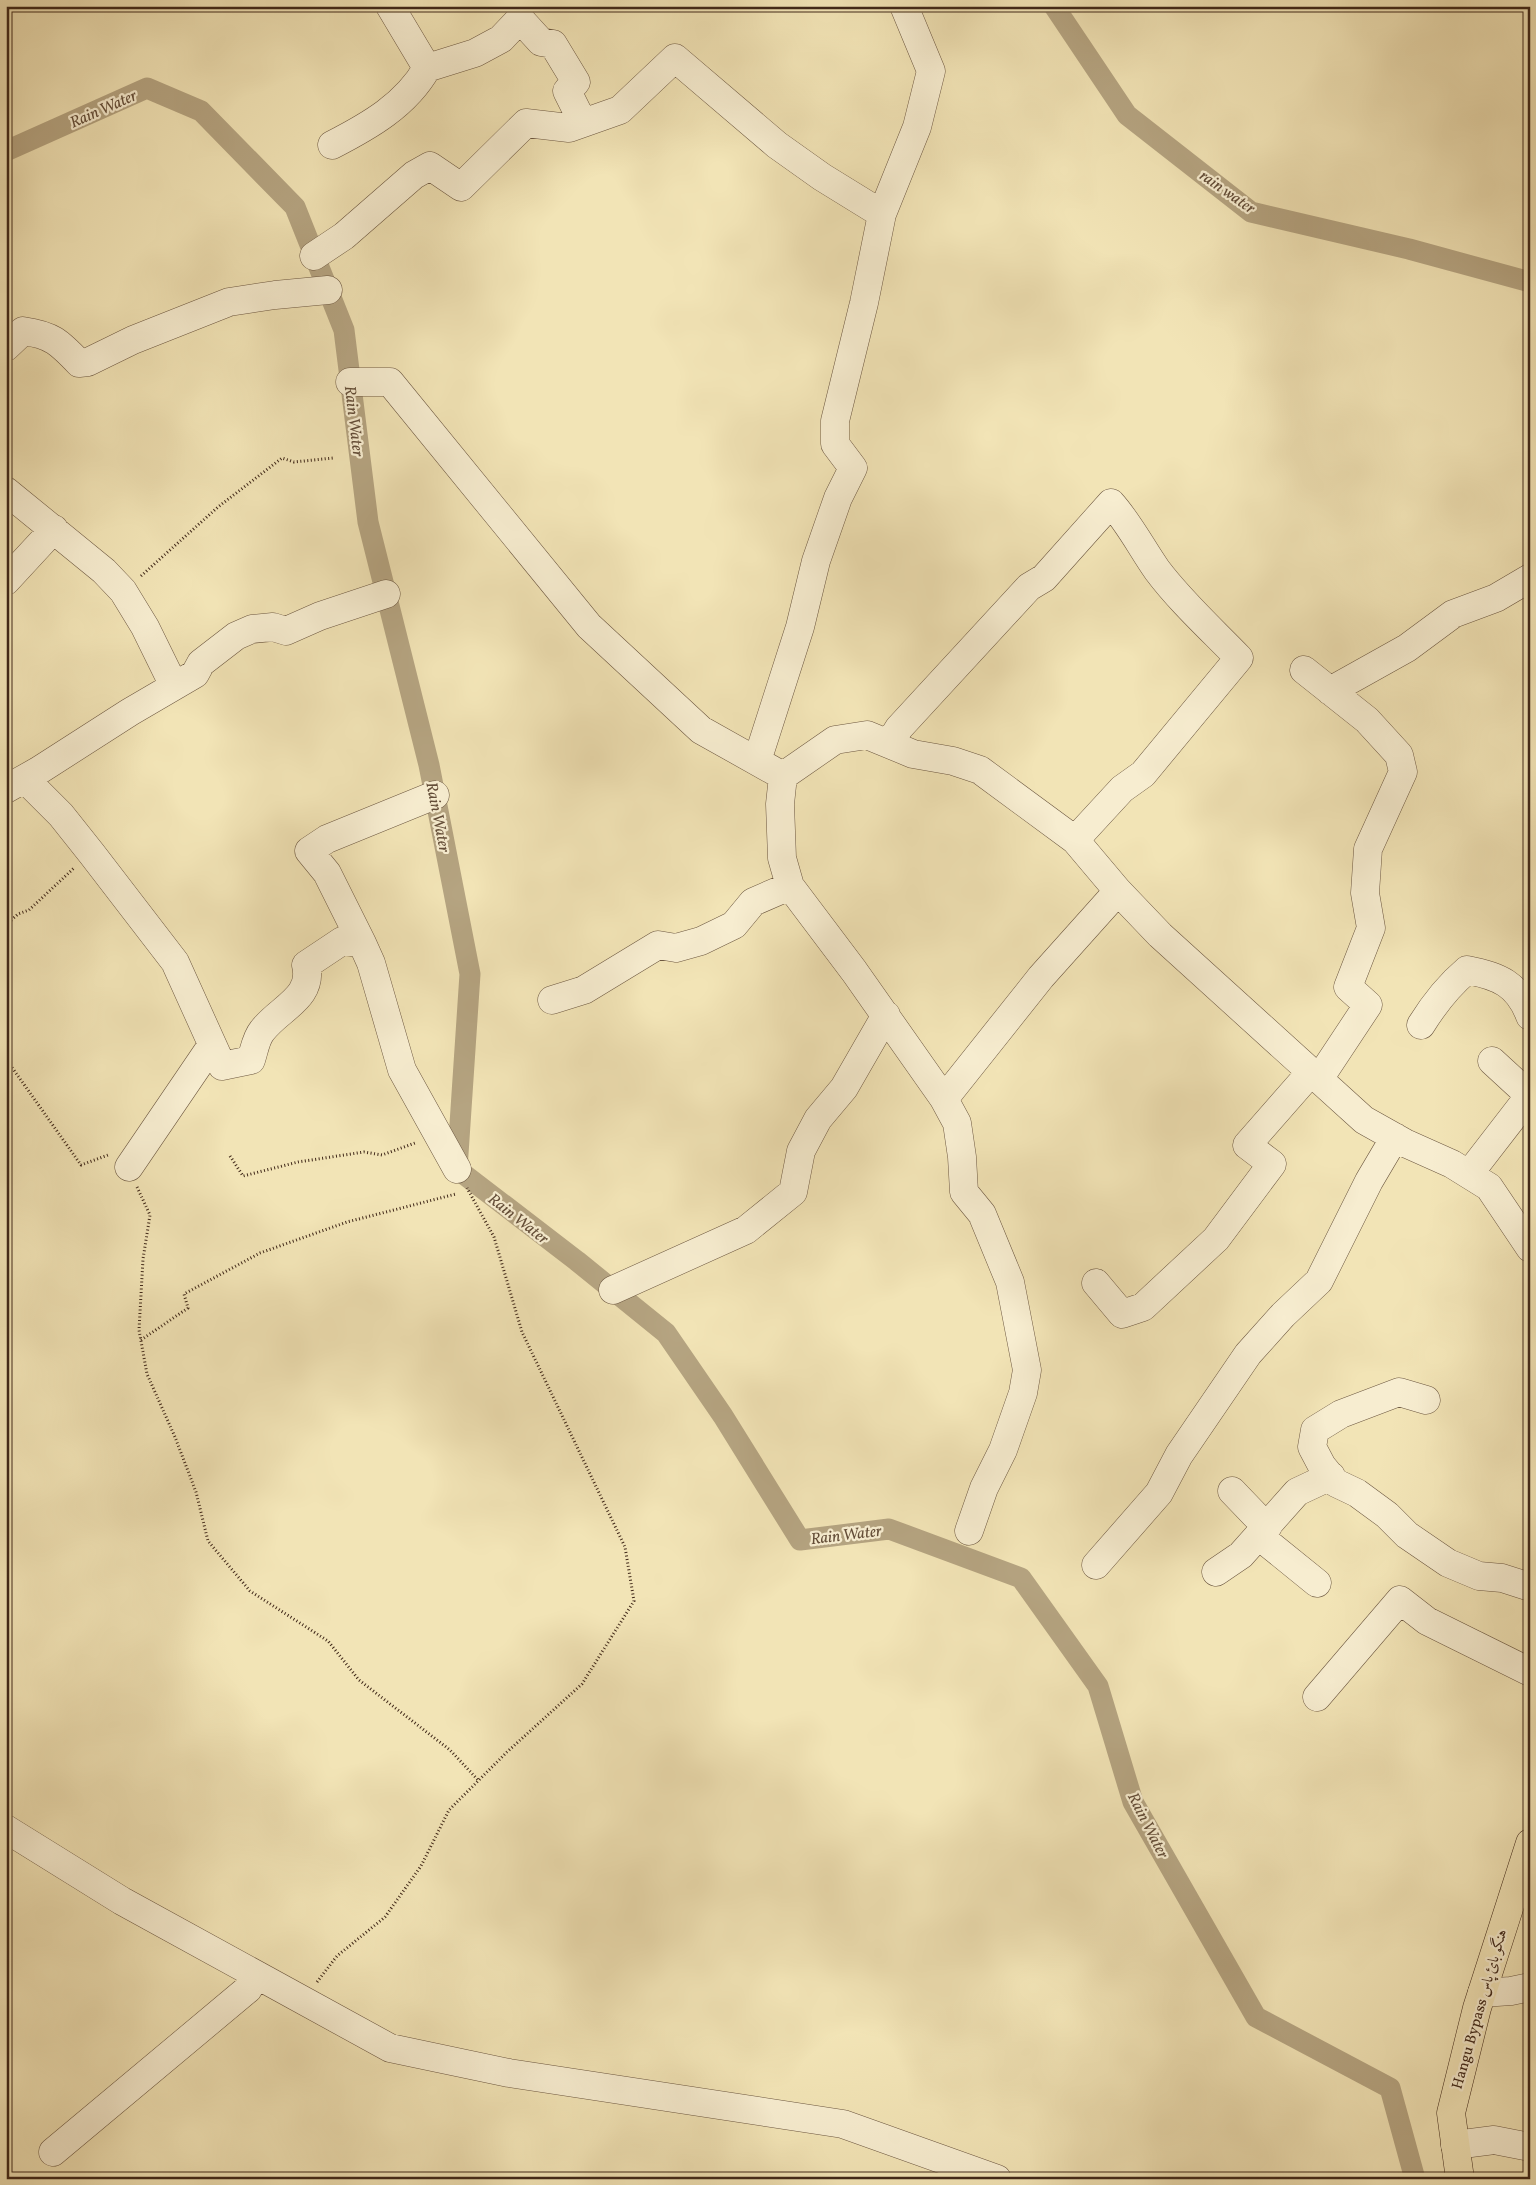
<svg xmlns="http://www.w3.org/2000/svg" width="1536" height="2185" viewBox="0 0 1536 2185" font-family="Vollkorn,Amiri,serif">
<rect width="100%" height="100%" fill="#f2e4b6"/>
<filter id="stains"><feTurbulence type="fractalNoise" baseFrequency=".004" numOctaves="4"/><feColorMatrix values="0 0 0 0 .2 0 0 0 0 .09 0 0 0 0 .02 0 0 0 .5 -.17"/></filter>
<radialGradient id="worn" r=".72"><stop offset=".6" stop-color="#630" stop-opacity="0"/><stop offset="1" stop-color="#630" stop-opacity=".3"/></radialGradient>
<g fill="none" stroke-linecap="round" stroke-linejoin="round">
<path stroke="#b5a481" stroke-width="21" d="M1054,6L1127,115L1251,212L1409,249L1530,282
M6,151L147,88L201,111L295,207L344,330L368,522L429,765L470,974L457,1169L577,1261L666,1333L723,1416L800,1540L889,1529L1021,1578L1098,1686L1133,1802L1256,2017L1390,2088L1415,2179"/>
<g stroke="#6c5740" stroke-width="29">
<path id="minor" d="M427,68L475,53L501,39L520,19L541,42L553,44L576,82L567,91L583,123
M332,145C369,126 406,105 427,68L390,6
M314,256L344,236L414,175L430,166L461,187L526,123L569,128L620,110L675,58L777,145L822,177L882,214
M6,347L23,331C52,335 59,342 79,363L88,362L133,340L229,302L275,295L328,290
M350,382H390L589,626L701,730L783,776L835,740L867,735L913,754L953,761L980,770L1075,840L1118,891L1160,935L1364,1120L1405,1143L1452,1164L1489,1187L1530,1248
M6,491L104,571L123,591L145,627L174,686
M6,581L54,529
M1304,670L1367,720L1399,755L1403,772L1368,849L1365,893L1371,928L1348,987L1368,1005L1319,1079
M1330,691L1407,648L1453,614L1496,598L1530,578
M889,744L899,728L1029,587L1044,578L1111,503C1129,523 1141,547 1157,570C1181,602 1211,629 1239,658L1143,774L1122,789L1075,840
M757,761L800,627L816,561L838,498L853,468L835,444V421L864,303L882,214L917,127L931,71L904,6
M783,776L780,804L782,858L790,886L854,971L944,1099L957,1123L962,1157L964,1192L982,1214L1010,1282L1027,1370L1023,1393L1003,1450L984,1488L969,1531
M25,779L61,815L92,854L175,962L222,1066L251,1060C254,1051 256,1038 262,1031C279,1008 314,998 306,965L342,941L362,943L371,963L402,1070L457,1169
M6,789L38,771L130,712L195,674L201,663L236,636L252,629L273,627L286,631L320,616L386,594
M362,943L327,873L309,851L327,839L435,795
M552,1000L584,990L658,945L676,948L701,941L734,925L753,902L790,886
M1421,1025C1434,1004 1448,986 1467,970C1499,976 1518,984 1530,1016
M1492,1061L1530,1096
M944,1099L1041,977L1118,891
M129,1167L212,1045
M1469,1174L1530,1095
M1096,1283L1122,1314L1143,1307L1216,1239L1272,1164L1247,1145L1311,1072
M613,1290L746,1230L793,1192L801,1151L818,1119L844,1088L886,1015
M1426,1400L1399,1392L1341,1414L1315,1430L1312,1447L1322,1466L1336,1483L1357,1493L1387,1515L1407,1535L1448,1563L1479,1576L1502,1578L1530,1587
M1232,1491L1256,1516L1268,1526
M1259,1536L1317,1583
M1096,1565L1159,1493L1179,1455L1248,1354L1283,1315L1319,1281L1369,1181L1395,1137
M1216,1572L1241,1555L1297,1492L1331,1476
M1317,1697L1400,1600L1427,1621L1530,1672
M6,1829L122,1901L390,2048L509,2073L843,2124L997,2179
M1482,1993L1511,1991L1530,1987
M1455,2145L1494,2140L1530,2147
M53,2152L248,1989L255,1974"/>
</g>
<g stroke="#402819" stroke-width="29">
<path id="major" d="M1460,2179L1451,2113L1477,2008L1530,1843"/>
</g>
<path stroke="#402819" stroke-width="3" stroke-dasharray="1 2.5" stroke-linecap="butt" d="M141,576L218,507L282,458L294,462L333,458
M6,925L18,914L29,910L74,868
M6,1059L81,1165L108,1155
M230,1156L243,1176L298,1162L364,1152L382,1155L415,1143
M137,1187L150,1215L143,1259L139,1330L147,1374L175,1437L196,1492L208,1541L250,1591L328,1641L359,1680L450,1750L479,1781
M141,1340L188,1308L184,1294L260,1253L347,1222L456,1194
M317,1982L337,1956L385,1917L421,1866L449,1810L507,1752L582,1684L634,1601L625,1547L522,1332L494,1237L467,1188"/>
<use href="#minor" stroke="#f7edd0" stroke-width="28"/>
<use href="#major" stroke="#f2e4b6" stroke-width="28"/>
</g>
<g text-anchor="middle" stroke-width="4.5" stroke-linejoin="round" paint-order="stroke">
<g font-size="15" fill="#402819" stroke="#f7edd0">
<text transform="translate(1479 2009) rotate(-74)" y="5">Hangu Bypass ہنگو بائ پاس</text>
</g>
<g font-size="16" font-style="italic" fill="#634d38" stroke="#f7edd0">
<text transform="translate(103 108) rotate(-24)" y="6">Rain Water</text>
<text transform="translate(1228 191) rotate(35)" y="6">rain water</text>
<text transform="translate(355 421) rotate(83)" y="6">Rain Water</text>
<text transform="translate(439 817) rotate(79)" y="6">Rain Water</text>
<text transform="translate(519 1218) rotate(38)" y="6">Rain Water</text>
<text transform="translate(846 1534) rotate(-7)" y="6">Rain Water</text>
<text transform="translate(1149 1825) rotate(63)" y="6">Rain Water</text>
</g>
</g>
<rect width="1536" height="2185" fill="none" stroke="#f2e4b6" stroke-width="25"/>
<rect x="8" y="8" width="1521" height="2170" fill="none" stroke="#402819" stroke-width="2.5"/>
<rect x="12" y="12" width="1511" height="2160" fill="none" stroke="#402819"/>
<rect width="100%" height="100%" filter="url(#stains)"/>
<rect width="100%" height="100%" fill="url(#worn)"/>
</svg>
